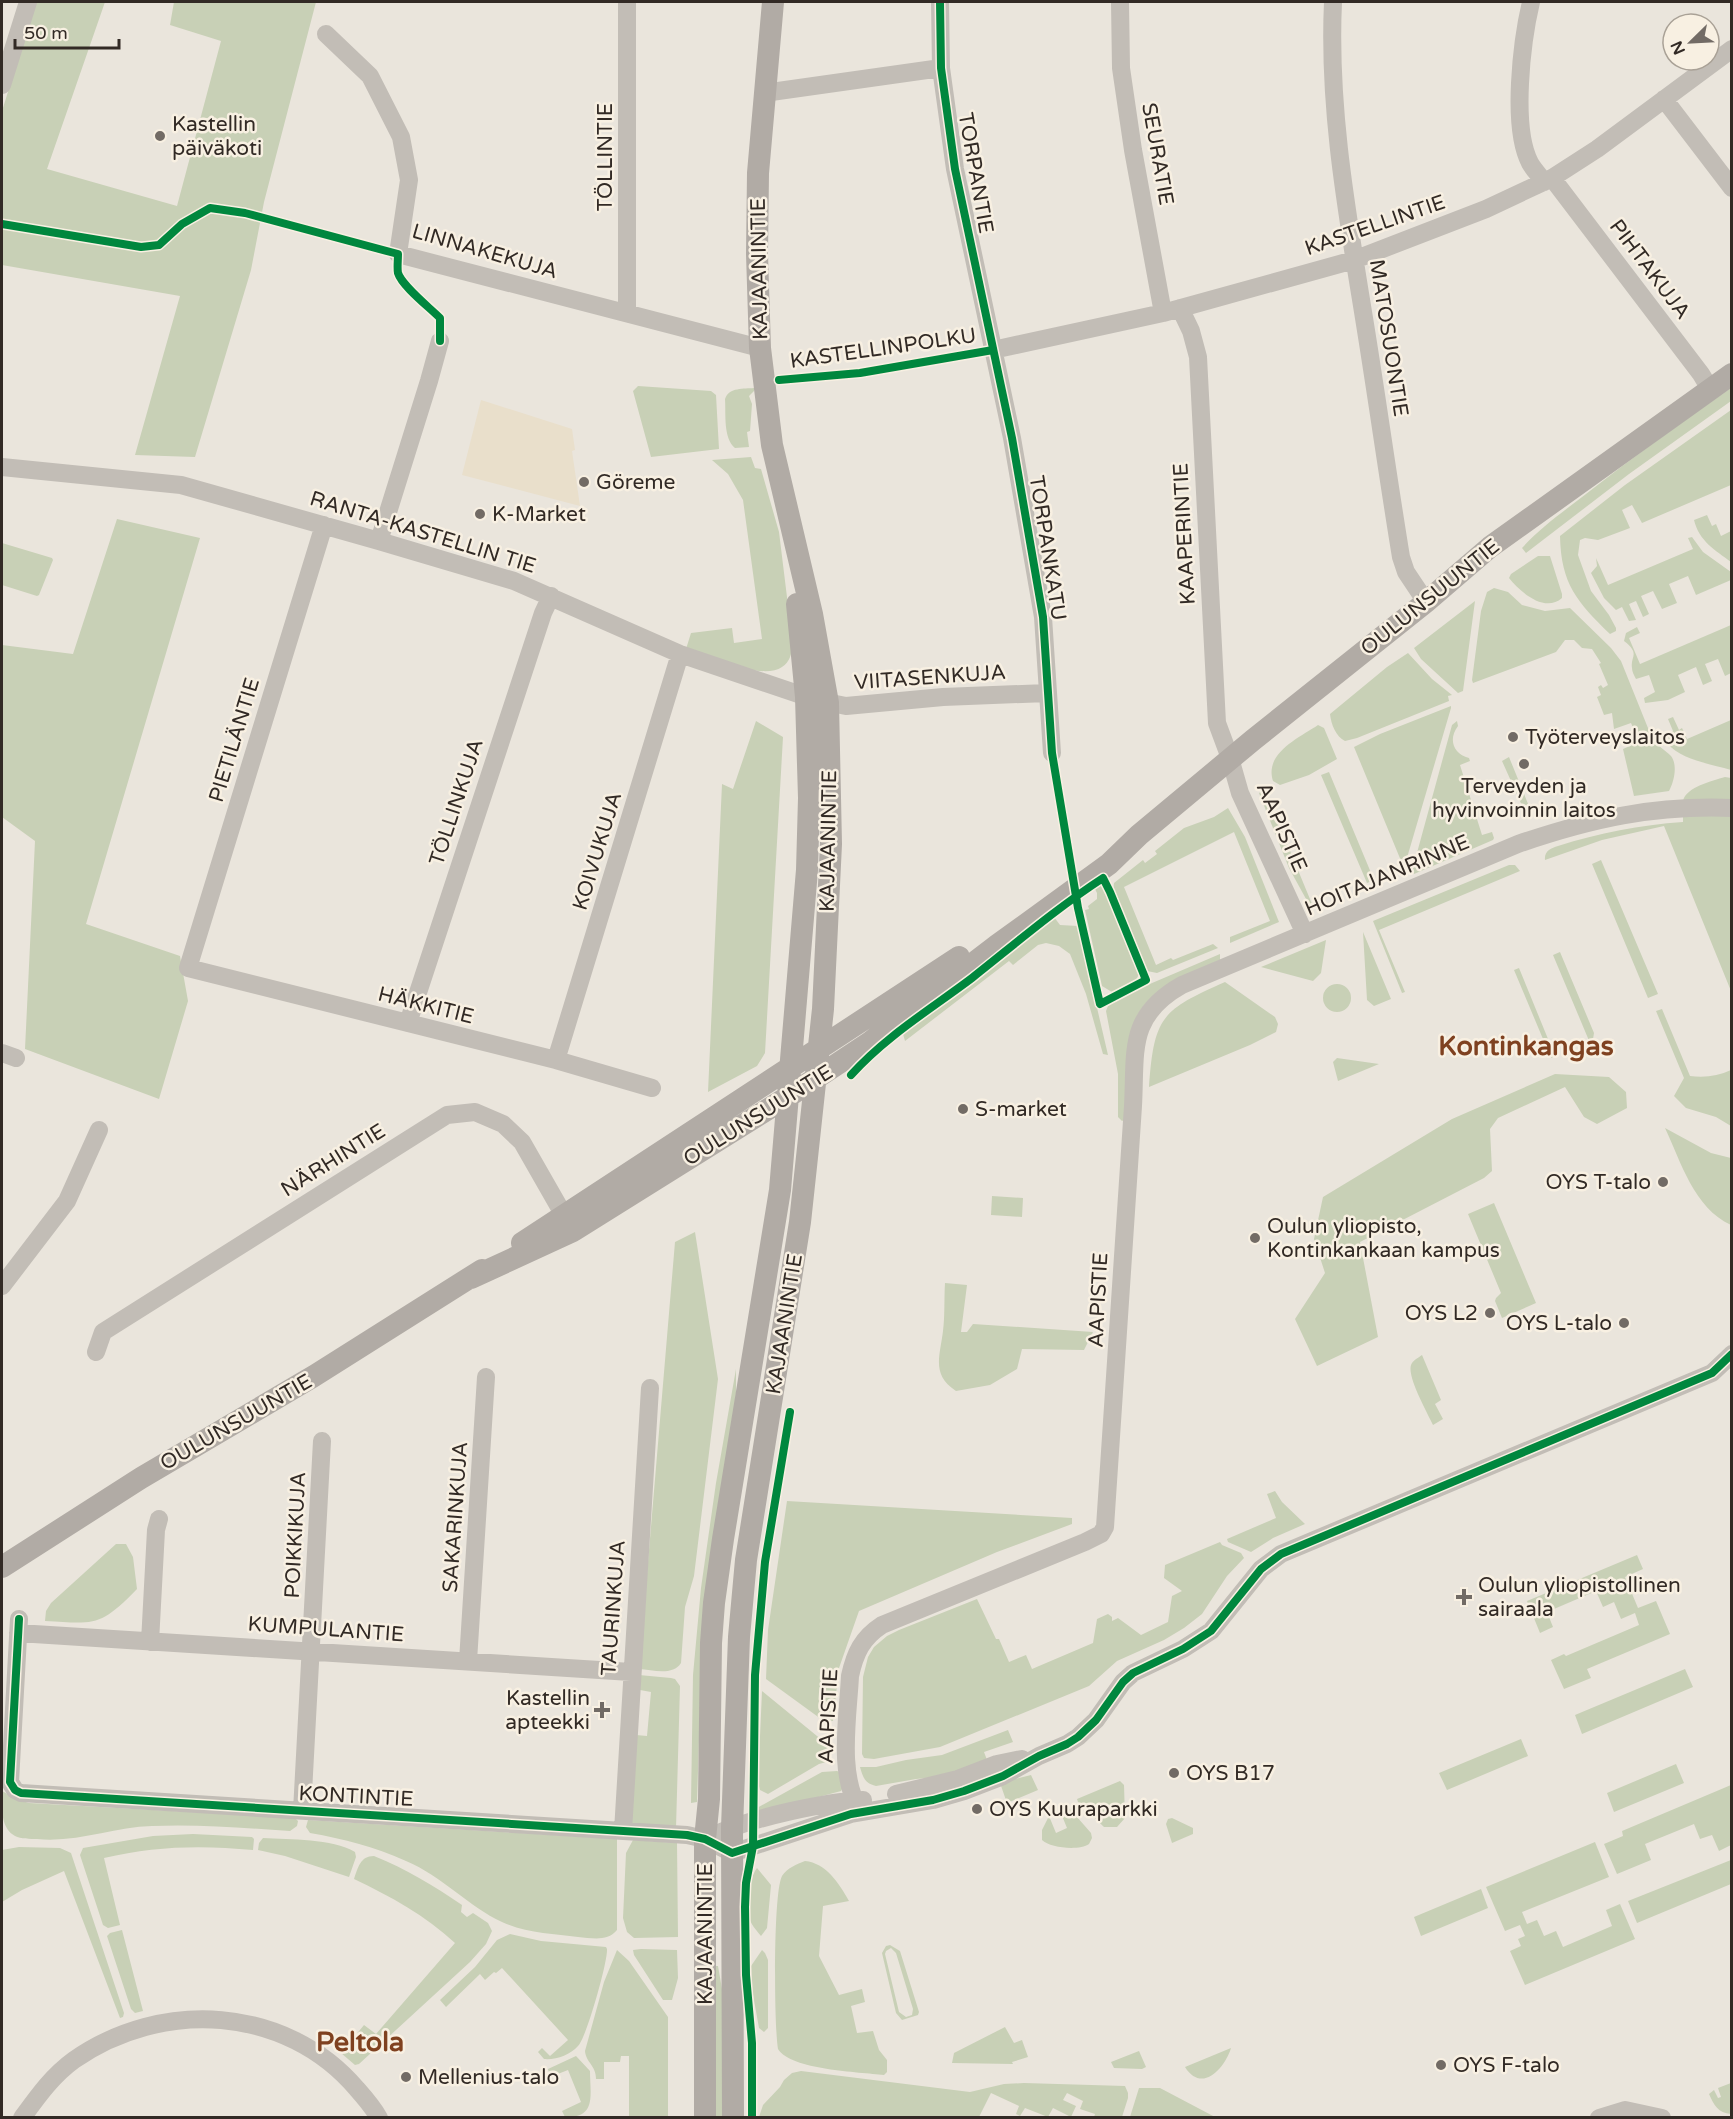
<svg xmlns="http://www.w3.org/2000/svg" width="1733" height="2119" viewBox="0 0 1733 2119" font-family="'Varela Round',sans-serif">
<rect width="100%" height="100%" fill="#eae5dc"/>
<path fill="#c8d0b6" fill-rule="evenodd" d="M36,2H105L47,169L177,206L221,41L170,25L174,2H316L264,202L251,270L195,457L135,455L180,296L2,265V111Z
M638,386L711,391L716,395L719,449L651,457L633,391Z
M754,388V391L749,396L752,404L750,431L747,432L749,447L735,448C723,438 726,414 725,399C729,387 744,389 754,388Z
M1731,388V401L1629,474L1526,553L1522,548C1541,527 1564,511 1586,494C1633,457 1682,422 1731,388Z
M1731,410V485L1642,523L1632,505L1622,510L1630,528L1598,540L1585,538L1580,540L1578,555L1591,591L1609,615L1616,628V631L1610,634C1577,602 1561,584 1560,536L1625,485Z
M751,457L755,468L761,469L779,532L793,646C791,654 790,662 782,667C762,681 707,656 686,649L691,633L732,628L734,643L762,639L743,500L728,474L712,460Z
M1707,515L1712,526L1716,524L1721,536L1731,531V562C1715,550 1699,541 1694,520Z
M117,519L200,538L86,924L180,956L188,1001L159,1099L25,1049L35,841L2,817V645L73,654Z
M1692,537L1703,552L1731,572V580L1696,595L1688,576L1669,584L1677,603L1662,609L1653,591L1641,596L1649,614L1643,617L1636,601L1629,604L1636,620L1629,621L1622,607L1616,610L1604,598L1591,573L1597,566L1596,558L1608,585L1693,549L1688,538Z
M2,543L52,558L53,560L39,595L37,596L2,585Z
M1538,556H1550L1562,594V598C1545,613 1521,593 1509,578L1511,574Z
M1494,588L1508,592L1522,605L1545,611L1570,608L1611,648L1621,661L1652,738C1658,746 1666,751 1671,756C1678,765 1674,782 1669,791L1634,796L1623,749L1639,742L1631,723L1614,729L1612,713L1604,715L1597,697L1601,695L1598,687L1601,685L1603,688L1608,685L1599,664L1601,663L1592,649L1582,648L1574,640H1565L1556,652L1473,683L1472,680L1481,611L1487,592Z
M1475,601L1463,691L1458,693L1421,659L1414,648Z
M1731,625V673L1725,676L1718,659L1705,664L1712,681L1703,685L1696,667L1678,675L1685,692L1668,700L1645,703L1644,698L1655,692L1649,675L1636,679C1634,675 1632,672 1632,668C1630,656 1641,654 1624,641L1626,633L1637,627L1640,633L1629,638L1640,664Z
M1408,653L1432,679L1452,695L1448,696L1449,701L1357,738L1345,741C1336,737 1331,724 1330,714L1387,667Z
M1451,706V708L1404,868L1354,747L1380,734Z
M1673,717L1679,730L1682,728L1687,739L1731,720V770C1711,764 1681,760 1667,743L1670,742L1667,734L1673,731L1668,719Z
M756,721L783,737L765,1053L757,1066L708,1092L722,784L733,789Z
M1457,721L1458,726C1448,739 1453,754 1469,758L1470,761L1460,765L1482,835L1492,832L1494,838L1493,840L1414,874L1412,871L1452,725Z
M1318,725L1324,728L1337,759L1309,775L1280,785L1273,781C1264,753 1299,738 1318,725Z
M1509,757L1533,816L1528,819L1502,761Z
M1329,772L1374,880L1367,883L1321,775Z
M1725,777L1731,778V801H1683C1686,787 1712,781 1725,777Z
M1265,790L1312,904L1311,908L1289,868L1259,793Z
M1228,808L1245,837L1279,922L1230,943V937L1270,921L1234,832L1124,887L1156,965L1171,958L1173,960L1213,944L1218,948L1157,973L1147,971L1113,892L1114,883L1143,860L1145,863L1157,854L1155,851L1184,828L1214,817Z
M1683,814L1731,815V991L1664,826L1602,840L1545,860C1544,851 1551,848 1558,846C1599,833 1640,825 1683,822Z
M1601,860L1658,994L1648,998L1592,864Z
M1509,865H1515L1520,871L1379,930L1405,992L1402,993L1373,921Z
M1099,885L1103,888L1140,972L1135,982L1112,992L1102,986L1085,910L1089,909L1088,906L1097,899V893L1094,887Z
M1054,917L1060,925L1078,926L1108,1055L1103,1054L1086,994L1070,954L1059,946L1046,943L1038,945L1013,965L1009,961L905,1041L903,1034Z
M1363,932L1391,999L1374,1006L1367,1000Z
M1326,940L1321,973L1313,981L1261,967Z
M1560,952L1594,1033L1593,1039L1590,1043L1553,955Z
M1220,954V960C1189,974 1155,984 1137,1016L1124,1120L1122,1121L1118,1117V1074L1106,1011L1110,1001Z
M1519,968L1555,1056L1551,1058L1514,970Z
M1225,982L1275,1017L1278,1024L1276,1032L1250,1045L1149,1087C1154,1016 1162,1010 1225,982Z
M1323 998a14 14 0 1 1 28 0a14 14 0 1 1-28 0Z
M1662,1009L1690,1076C1705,1078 1718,1076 1731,1070V1126L1716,1117L1686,1108L1674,1096L1684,1078L1656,1011Z
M1337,1058L1379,1064L1338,1081L1333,1062Z
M1555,1074L1609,1077L1626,1092L1627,1108L1597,1124L1584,1117L1565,1087L1498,1118L1490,1129L1492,1171L1484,1178L1360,1242L1378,1337L1317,1366L1295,1319L1325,1273L1314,1239L1323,1197L1452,1119Z
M1665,1128L1711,1153L1731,1158V1225C1694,1208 1681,1162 1665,1128Z
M992,1196L1023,1198L1022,1217L991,1215Z
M1494,1203L1536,1303L1502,1318L1495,1301L1496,1298L1501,1293L1468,1214Z
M695,1232L718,1379L694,1576L685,1607L681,1663C673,1676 653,1670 639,1669L675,1242Z
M945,1283L967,1285L961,1332H967L973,1324L1093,1332L1084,1350L1022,1349L1017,1369L990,1385L956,1391C931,1375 940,1356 943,1331C945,1316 944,1299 945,1283Z
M1422,1355L1441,1400L1435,1404L1443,1419L1433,1425C1427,1412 1407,1377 1411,1365C1413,1360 1418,1358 1422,1355Z
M736,1369V1393L701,1676L697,1802L691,1803L693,1675L701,1588L716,1483Z
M1275,1491L1282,1502L1305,1524L1273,1538L1251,1552L1228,1542L1227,1539L1276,1518L1267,1494Z
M787,1501L1072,1518V1524L997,1552L859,1611L839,1668L833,1721L821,1719L766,1679L768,1630Z
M1220,1542L1222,1545L1241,1553L1244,1558L1227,1576L1202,1614L1184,1628L1164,1640L1117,1661L1089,1686L940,1747L874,1759L864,1758L862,1754L863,1677L868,1657L874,1647L887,1636L899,1630L977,1599L996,1639H999L1009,1662L1026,1655L1032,1669L1093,1643L1097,1619L1108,1614L1112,1617V1621L1118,1618L1141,1635L1168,1622L1172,1596L1182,1591L1164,1578L1165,1565Z
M116,1544H126L133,1557L137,1589C100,1627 95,1624 45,1621L46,1611L51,1603Z
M1637,1555L1643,1569L1625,1577L1638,1608L1656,1601L1670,1634L1587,1669L1591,1678L1564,1689L1551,1660L1564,1654L1566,1656L1639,1625L1635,1613L1621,1619L1614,1602L1603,1607L1596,1591L1547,1612L1553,1627L1540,1633L1527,1601Z
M1685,1669L1693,1687L1582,1734L1575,1715Z
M639,1675L671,1678L675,1679L680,1686L676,1828L630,1823L636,1735L647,1736L651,1692L640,1690Z
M762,1691L828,1745L831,1751L830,1761L819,1764L768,1794L760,1790L758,1782Z
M1008,1730L1013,1742L984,1752L987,1760L946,1776L916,1779L876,1786C864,1783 863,1777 860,1767H876L906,1760L942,1755Z
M1521,1739L1528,1756L1447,1790L1439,1773Z
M1676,1764L1684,1783L1614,1812L1607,1793Z
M837,1771L842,1773L844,1785L841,1791L759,1813L756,1811L757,1808L822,1772Z
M1031,1775L1038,1790L1007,1803L1000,1783Z
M1120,1781L1124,1785L1125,1818L1117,1827H1104L1078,1802L1077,1799Z
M1731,1785V1845L1719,1851L1712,1835L1700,1839L1694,1824L1645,1844L1651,1860L1617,1874L1604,1844L1623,1836L1622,1831Z
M2,1791L19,1800L29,1803L295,1818L298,1821L297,1826L290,1831C244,1828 198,1824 152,1826C113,1827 77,1843 37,1839C30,1839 21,1839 15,1836C0,1828 2,1807 2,1791Z
M1058,1806L1070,1809L1091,1833L1092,1838L1089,1844C1079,1851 1050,1848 1042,1840V1830L1049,1816L1056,1833L1067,1828Z
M1172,1818L1193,1828V1834L1172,1843L1166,1824L1168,1819Z
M308,1820L617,1839V1930C607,1942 592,1938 578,1937C554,1934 525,1933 502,1922C469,1907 442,1876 406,1861C375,1847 344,1839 310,1833L306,1827Z
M193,1834L252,1837L254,1839L253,1850C202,1845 154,1846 104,1858L120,1925L108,1928L103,1925L80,1855L83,1848L153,1836Z
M263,1838C290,1840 332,1838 355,1852L356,1857L349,1877L285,1856L258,1850L259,1843Z
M633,1840L677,1843L678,1937L634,1938L627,1932L623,1918L626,1853Z
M1595,1842L1609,1877L1522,1912L1527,1924L1537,1920L1544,1936L1556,1931L1563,1947L1612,1926L1606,1910L1620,1904L1635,1939L1525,1985L1510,1951L1521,1946L1518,1939L1525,1936L1520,1925L1505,1931L1486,1887Z
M19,1847L60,1848L71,1853L124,2013L123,2017L120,2018L64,1871L22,1890L2,1902V1850Z
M374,1856C406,1869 433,1885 462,1905L461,1912L467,1917L473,1913L488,1923L492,1931L486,1944L470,1962L359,2064L355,2065L341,2053L364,2025L376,2034L455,1943C426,1916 390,1896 354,1879C358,1868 360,1856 374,1856Z
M1731,1860V1884L1637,1923L1628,1901Z
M805,1861C826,1863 839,1883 849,1901L823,1906L819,1956L839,1995L862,1989L865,2002L851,2006L857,2033L873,2031L879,2050L887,2060V2072L884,2075C859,2072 791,2070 778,2049C774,2026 773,1893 782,1876C787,1868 797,1864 805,1861Z
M757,1868L771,1885L767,1928L761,1936C758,1932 752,1926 750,1920C747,1908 749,1877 757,1868Z
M1481,1889L1488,1908L1421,1936L1414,1917Z
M122,1930L143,2011L135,2013L131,2009L107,1936L110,1933Z
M510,1934L541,1941L606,1947L607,1949C608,1961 586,2039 578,2046C570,2055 556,2060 544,2059L538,2052L542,2048L550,2056L568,2040L502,1968L496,1973L494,1972L485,1980L480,1974L446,2007L440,2000L475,1967L497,1940Z
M890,1945L900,1951L919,2012L918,2015L902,2020L896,2013L882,1953L886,1946ZM891,1948L896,1953L913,2009L912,2015L906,2017L899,2012L885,1954L886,1951Z
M641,1949L677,1950L678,1978L672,2000H663L634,1955L633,1950Z
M617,1950L629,1961L668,2017V2117H629V2056H621L620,2062H604V2079H596C596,2065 586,2063 585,2051L604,1982Z
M762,1950L765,1953L768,1960V2028L764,2032L759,2028L752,1989L751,1966Z
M714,1966H718L722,1989L723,2117H714Z
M1005,2027L1014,2043L1022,2040L1028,2057L1012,2062L1013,2064L952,2063L954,2053Z
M1231,2048C1225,2068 1202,2094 1185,2067Z
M1139,2051L1146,2067L1142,2069L1114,2068L1111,2062Z
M576,2056L590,2071C590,2095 597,2118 565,2117L562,2111L581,2102L568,2070L550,2077L548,2069Z
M801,2071L970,2092L1004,2084L1024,2083L1125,2086L1128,2093V2098L1122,2117H1094L1095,2114L1080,2109L1083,2101L1067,2093L1063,2100L1076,2106L1071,2117L1053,2108L1048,2117L1025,2108L1020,2116L1016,2114L1019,2106L991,2093L979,2117H759L763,2105L780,2087L784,2080L792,2073Z
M1731,2083V2114C1718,2113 1714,2105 1709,2094L1714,2090L1718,2098L1721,2097L1718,2088Z
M1139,2088H1160L1215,2117H1130Z"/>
<path fill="#e9dfcb" d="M481,400L572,429L575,450L572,451L580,506L462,475Z"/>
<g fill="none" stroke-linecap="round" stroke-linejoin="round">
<path stroke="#c2bdb6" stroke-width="18" d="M940,2L941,68L955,169L1012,438L1043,617L1052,753
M1120,2L1121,68L1133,150L1163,313
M1333,2C1328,108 1347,213 1364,318C1377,398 1388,478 1401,557L1406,572L1426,602
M1531,2C1522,40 1511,127 1530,163C1534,170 1540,176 1544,182
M326,34L370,76L401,137L409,180L398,254L760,348
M2,85L28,2
M764,93L941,68
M1664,99L1732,188
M1552,178L1701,374L1710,389
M1180,308L1191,331L1198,357L1217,723L1230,758L1240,793L1305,934
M627,312V2
M993,350L1163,313L1354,260L1486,209L1552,178L1597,149L1732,49
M2,467L181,485L379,541L514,581L680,654L816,700L846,706L943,697L1047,693
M324,525L188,968L556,1060L652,1088
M379,541L429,381L440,341
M408,1023L543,613L551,596
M2,1053L16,1058
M556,1060L680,654
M2,1286L67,1201L99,1130
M96,1352L103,1332L447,1115L475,1112L503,1124L522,1142L570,1226
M19,1619L10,1782L15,1790L21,1793L687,1835L705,1839L732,1853L851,1814L933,1800L964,1791L1003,1776L1039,1756L1067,1744L1078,1737L1096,1720L1123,1682L1133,1673L1183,1649L1211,1631L1261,1569L1281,1554L1712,1373L1732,1354
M18,1633L631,1672
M150,1642L156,1530L159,1519
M468,1661L486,1377
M896,1794L958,1779L997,1764L1022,1759
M302,1811L322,1441
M861,1812C837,1777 848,1717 850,1676C855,1653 862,1638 882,1625L1085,1542L1101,1534L1105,1527L1133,1106C1136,1051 1127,1016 1182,985L1518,844C1591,819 1653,805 1732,808
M623,1831L650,1388
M721,1832C757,1817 824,1802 863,1800
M22,2118C38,2096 52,2076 74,2060C161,1999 286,2005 357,2089C365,2098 373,2107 379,2118
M1599,2118L1625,2110L1662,2118"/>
<path stroke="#b1aba5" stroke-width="22" d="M522,1243L959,957
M471,1278L573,1231L789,1096L869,1043L996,946L1109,864L1139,835L1253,740L1426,602L1490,547L1732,374
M2,1567L141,1478L314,1376L482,1270
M705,2118V1839L709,1799L711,1643L714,1603L723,1539L780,1190L807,870L809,798L806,697L797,604
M733,2118L732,1828L739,1637L746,1560L800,1222L823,1009L831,844L828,703L812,614L772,445L760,348L757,254L758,173L773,2"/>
<g stroke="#f8f0e2" stroke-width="11">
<path id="cycleway" d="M2,224L141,247L159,245L182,224L210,208L245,213L398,254C398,260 397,268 398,273C402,286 429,307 440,318V341
M779,380L860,373L993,350
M851,1075C886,1036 931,1009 972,978C1015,944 1057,908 1103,878L1110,892L1146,980L1100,1004L1078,908L1052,753L1043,617L1012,438L955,169L941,68L940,2
M19,1619L10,1782L15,1790L21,1793L687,1835L705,1839L732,1853L851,1814L933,1800L964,1791L1003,1776L1039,1756L1067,1744L1078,1737L1096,1720L1123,1682L1133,1673L1183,1649L1211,1631L1261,1569L1281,1554L1712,1373L1732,1354
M752,2118V2043L746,1975L745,1907L746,1883L753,1846L755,1675L765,1562L790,1412"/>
</g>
<use href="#cycleway" stroke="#00873e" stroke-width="8"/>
</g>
<g fill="#726b65" stroke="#f8f0e2" stroke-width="2">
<circle cx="160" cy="136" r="6"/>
<circle cx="584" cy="482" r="6"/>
<circle cx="480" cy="514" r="6"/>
<circle cx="1513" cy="737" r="6"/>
<circle cx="1524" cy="764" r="6"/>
<circle cx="963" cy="1109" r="6"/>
<circle cx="1663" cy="1182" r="6"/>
<circle cx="1255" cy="1238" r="6"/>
<circle cx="1490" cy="1313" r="6"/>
<circle cx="1624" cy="1323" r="6"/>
<path d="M1461 1588h6v6h6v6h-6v6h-6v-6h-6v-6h6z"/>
<path d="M599 1701h6v6h6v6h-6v6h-6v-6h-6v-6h6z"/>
<circle cx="1174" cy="1773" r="6"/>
<circle cx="977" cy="1809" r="6"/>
<circle cx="1441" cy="2065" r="6"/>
<circle cx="406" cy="2077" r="6"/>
</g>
<g text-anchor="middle" stroke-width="5" stroke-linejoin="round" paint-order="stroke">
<g font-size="21" fill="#322a25" stroke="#f8f0e2" text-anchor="start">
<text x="172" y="131">Kastellin<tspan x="172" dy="24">päiväkoti</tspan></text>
<text x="596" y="489">Göreme</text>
<text x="492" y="521">K-Market</text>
<text x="1525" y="744">Työterveyslaitos</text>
<text x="1524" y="793" text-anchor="middle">Terveyden ja<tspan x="1524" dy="24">hyvinvoinnin laitos</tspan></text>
<text x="975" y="1116">S-market</text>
<text x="1651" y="1189" text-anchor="end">OYS T-talo</text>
<text x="1267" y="1233">Oulun yliopisto,<tspan x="1267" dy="24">Kontinkankaan kampus</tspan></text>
<text x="1478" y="1320" text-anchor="end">OYS L2</text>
<text x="1612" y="1330" text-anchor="end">OYS L-talo</text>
<text x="1478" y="1592">Oulun yliopistollinen<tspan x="1478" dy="24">sairaala</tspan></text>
<text x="590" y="1705" text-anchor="end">Kastellin<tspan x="590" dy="24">apteekki</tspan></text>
<text x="1186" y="1780">OYS B17</text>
<text x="989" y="1816">OYS Kuuraparkki</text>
<text x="1453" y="2072">OYS F-talo</text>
<text x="418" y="2084">Mellenius-talo</text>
</g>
<g font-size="21" fill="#322a25" stroke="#f8f0e2">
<text transform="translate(1158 154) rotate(80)" y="7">SEURATIE</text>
<text transform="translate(605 157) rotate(-90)" y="7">TÖLLINTIE</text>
<text transform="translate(976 173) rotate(80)" y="7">TORPANTIE</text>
<text transform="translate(1375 225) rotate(-19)" y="7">KASTELLINTIE</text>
<text transform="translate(485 251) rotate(16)" y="7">LINNAKEKUJA</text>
<text transform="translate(759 269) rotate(-91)" y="7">KAJAANINTIE</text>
<text transform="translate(1650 269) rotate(53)" y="7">PIHTAKUJA</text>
<text transform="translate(1389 338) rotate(81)" y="7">MATOSUONTIE</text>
<text transform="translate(883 348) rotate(-8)" y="7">KASTELLINPOLKU</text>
<text transform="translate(423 532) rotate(17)" y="7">RANTA-KASTELLIN TIE</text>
<text transform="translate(1184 534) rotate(-93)" y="7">KAAPERINTIE</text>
<text transform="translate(1048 548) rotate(81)" y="7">TORPANKATU</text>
<text transform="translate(1430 597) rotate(-39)" y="7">OULUNSUUNTIE</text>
<text transform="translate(930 677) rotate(-4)" y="7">VIITASENKUJA</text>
<text transform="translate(234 740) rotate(-73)" y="7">PIETILÄNTIE</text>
<text transform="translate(456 802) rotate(-72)" y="7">TÖLLINKUJA</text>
<text transform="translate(1282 827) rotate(66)" y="7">AAPISTIE</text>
<text transform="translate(828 841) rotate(-89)" y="7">KAJAANINTIE</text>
<text transform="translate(597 851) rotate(-73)" y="7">KOIVUKUJA</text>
<text transform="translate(1387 875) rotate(-23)" y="7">HOITAJANRINNE</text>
<text transform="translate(426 1005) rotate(14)" y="7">HÄKKITIE</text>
<text transform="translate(758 1115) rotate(-32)" y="7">OULUNSUUNTIE</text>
<text transform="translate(333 1160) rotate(-32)" y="7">NÄRHINTIE</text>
<text transform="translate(1098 1300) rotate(-87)" y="7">AAPISTIE</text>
<text transform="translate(784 1324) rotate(-81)" y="7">KAJAANINTIE</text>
<text transform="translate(236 1422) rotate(-30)" y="7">OULUNSUUNTIE</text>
<text transform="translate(455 1517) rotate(-86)" y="7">SAKARINKUJA</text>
<text transform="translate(295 1535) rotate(-87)" y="7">POIKKIKUJA</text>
<text transform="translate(613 1608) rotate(-86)" y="7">TAURINKUJA</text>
<text transform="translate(326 1629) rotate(4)" y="7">KUMPULANTIE</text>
<text transform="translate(828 1716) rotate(-87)" y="7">AAPISTIE</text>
<text transform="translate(356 1796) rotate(3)" y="7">KONTINTIE</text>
<text transform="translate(705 1934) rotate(-90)" y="7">KAJAANINTIE</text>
</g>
<g font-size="27" font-weight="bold" fill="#7f4120" stroke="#f8f0e2">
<text x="1526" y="1055">Kontinkangas</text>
<text x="360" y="2051">Peltola</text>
</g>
</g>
<rect width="1733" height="2119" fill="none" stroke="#322a25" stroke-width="6"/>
<g transform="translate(1691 42) rotate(246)"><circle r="28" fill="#f8f0e2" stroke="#a9a196" stroke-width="1.5"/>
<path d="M0-4.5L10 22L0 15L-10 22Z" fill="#726b65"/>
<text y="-9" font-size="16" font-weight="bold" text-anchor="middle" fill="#322a25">N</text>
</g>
<path d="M15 39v9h104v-9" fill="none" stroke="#322a25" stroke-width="3"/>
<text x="24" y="39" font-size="18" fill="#322a25" stroke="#f8f0e2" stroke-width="4.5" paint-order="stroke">50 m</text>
</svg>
